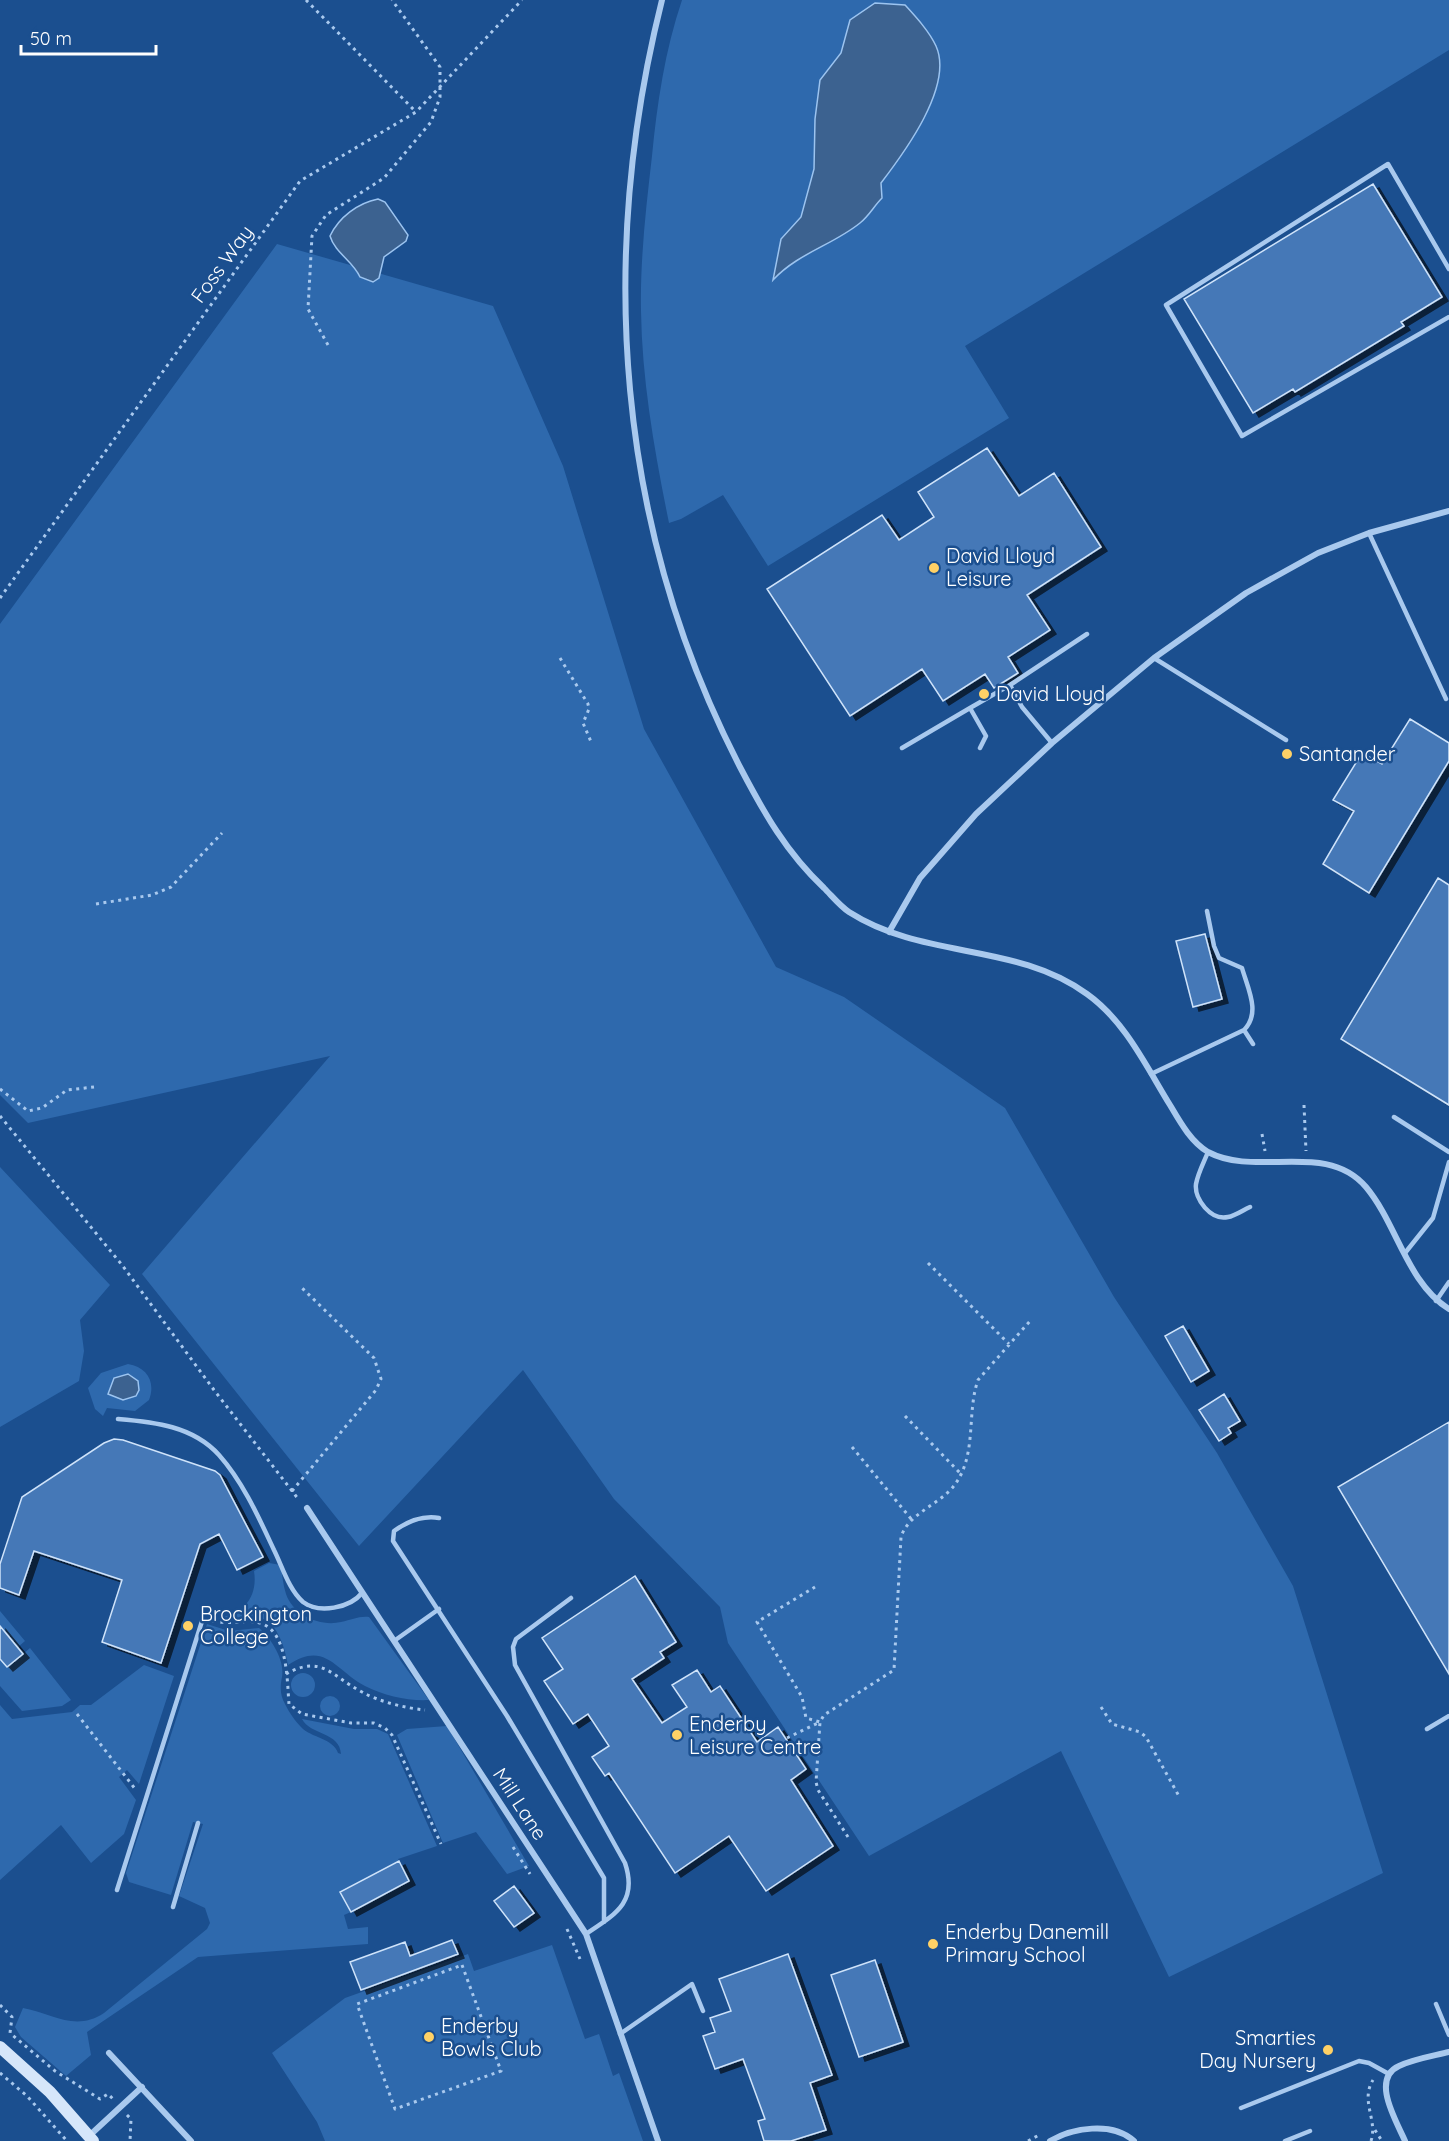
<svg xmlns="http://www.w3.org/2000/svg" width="1449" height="2141" viewBox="0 0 1449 2141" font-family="Quicksand,sans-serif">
<defs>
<filter id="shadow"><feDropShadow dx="6" dy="4" stdDeviation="0" flood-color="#0009"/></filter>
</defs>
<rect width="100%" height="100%" fill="#1b4f8f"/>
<path fill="#2e69ad" d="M682,0H1449V50L965,346L1009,418L768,566L723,495L681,519L669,523C655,454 642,382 641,311C640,260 646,208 652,156C657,104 665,50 682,0Z
M277,244L493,306L563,466L644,729L776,967L844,997L1005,1108L1114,1297L1217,1453L1293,1586L1383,1873L1169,1977L1061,1751L869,1856L728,1643L720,1607L614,1499L523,1370L359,1546L142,1274L330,1056L28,1123L0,1095V624Z
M0,1167L110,1285L80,1320L84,1351L79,1381L0,1427Z
M128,1364C147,1367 156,1382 149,1400L135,1411L107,1408L103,1416L95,1409L88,1388L101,1373Z
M269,1563L281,1565C282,1574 283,1585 286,1594C293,1615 320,1627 341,1622C352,1620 358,1616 369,1617L429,1700C407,1701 385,1696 365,1686C335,1670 325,1640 288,1665C285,1648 277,1619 256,1617C242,1616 232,1622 218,1618C244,1614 258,1597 254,1571Z
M0,1611L25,1641L18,1647L0,1626Z
M207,1624L229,1631L259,1628C271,1638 285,1660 282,1677C280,1687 280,1695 285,1704C289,1712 295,1721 301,1727C311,1738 333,1738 338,1753L341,1754C340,1732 310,1735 302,1719L354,1729H377L388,1734L437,1846L398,1859L399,1861L341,1892L351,1912L344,1915L348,1929L368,1927V1944L198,1957L87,2032L91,2055L66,2076L21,2037L15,2027L23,2008C54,2014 75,2032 104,2013L207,1929L210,1923L205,1908L179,1896L203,1824L193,1822L171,1895L129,1882L126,1873Z
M30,1648L71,1700L62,1706L22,1711L0,1686V1659L8,1667Z
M144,1665L174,1676L139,1784L127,1770L119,1777L136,1800L124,1834L91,1863L61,1825L0,1880V1705L12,1719L72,1712L80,1705H91Z
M291 1685a12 12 0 1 1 24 0a12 12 0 1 1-24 0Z
M320 1706a10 10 0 1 1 20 0a10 10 0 1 1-20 0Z
M447,1726L529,1866L507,1874L476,1832L443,1843L397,1735L407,1729Z
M552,1945L585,2039L599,2034L613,2076L619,2073L643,2141H325L317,2122L272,2053L345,1998L468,1954L474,1971Z"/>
<path fill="#3c6290" stroke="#9cc4f0" stroke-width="1.5" d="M875,3L905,5C916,17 929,31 936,46C954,86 904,153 881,183L882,198C874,206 869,216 860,223C833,245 798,253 773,280L781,239L801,217L814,169L815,119L820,80L841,53L850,20Z
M378,199L385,202L408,235L406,241L384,257L379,278L373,282L360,277C353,261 335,253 330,236C339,217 358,203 378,199Z
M128,1374L138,1381L139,1390L136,1396L123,1400L108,1394L114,1378Z"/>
<path fill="#4478b7" stroke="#cfe3fa" stroke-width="1.5" filter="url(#shadow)" d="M1373,184L1442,297L1401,322L1404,326L1295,392L1293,389L1253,413L1184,299Z
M987,448L1019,496L1054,473L1101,547L1027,595L1050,630L1008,657L1018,673L994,688L985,674L943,701L922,669L850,716L767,589L882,515L899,540L934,517L918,492Z
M1410,719L1449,743V761L1369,893L1323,864L1354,811L1333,800L1362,753L1382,764Z
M1438,878L1449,885V1105L1341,1039Z
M1205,934L1222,999L1193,1007L1176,941Z
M1183,1326L1209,1371L1191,1382L1165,1336Z
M1224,1394L1240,1421L1228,1428L1231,1433L1219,1441L1199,1410Z
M1449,1422V1674L1338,1487Z
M114,1439L123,1440L215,1471L220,1475L263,1557L237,1570L219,1534L200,1544L161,1663L102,1642L122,1580L34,1551L19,1595L0,1588V1564L22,1497L104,1443Z
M635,1576L676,1642L660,1652L664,1658L632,1679L662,1723L687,1707L672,1685L697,1670L711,1692L720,1686L757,1742L778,1727L806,1769L791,1780L833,1846L766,1891L729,1836L675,1873L609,1773L605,1776L592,1757L609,1746L588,1714L573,1724L544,1681L563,1669L542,1638Z
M0,1626L23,1654L7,1667L0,1659Z
M399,1861L409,1881L351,1912L340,1892Z
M514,1886L534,1913L514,1927L494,1901Z
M452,1940L458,1954L361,1990L350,1962L405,1942L410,1956Z
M788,1954L832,2075L810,2083L826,2130L791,2141H764L758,2121L765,2119L743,2059L715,2069L703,2036L715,2032L710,2018L731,2011L719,1979Z
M875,1960L903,2042L859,2057L831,1975Z"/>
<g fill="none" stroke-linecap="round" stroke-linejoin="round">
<path stroke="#a9c9ee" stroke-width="3" stroke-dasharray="3 4.5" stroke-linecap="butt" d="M306,0L416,112
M328,345L308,309L312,236L326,215L384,178L431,122L440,97V67L392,0
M0,598L300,181L416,112L522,0
M560,658L588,704L589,709L583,723L592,744
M96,904L152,895L171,887L222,833
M0,1089L28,1111L42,1108L67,1090L94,1087
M1304,1105L1306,1151
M0,1116L122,1265L214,1390L299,1500
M1262,1134L1265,1151
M928,1263L1009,1344
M905,1416L960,1473
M852,1447L912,1520
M292,1491L376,1390L381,1379L374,1358L300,1286
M213,1621C231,1625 246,1619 260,1623C288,1631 287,1681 289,1704L302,1714L351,1723H374L385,1728L392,1735L441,1844
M286,1674C322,1654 331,1676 362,1692C380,1702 405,1708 425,1710
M1101,1707L1112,1724L1140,1732L1146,1737L1180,1798
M77,1714L136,1790
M787,1738L820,1722L806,1718L802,1697L757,1622L815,1587
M848,1837L818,1790L816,1782L820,1722L824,1715L894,1670L901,1537C908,1514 938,1505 953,1487C978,1456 966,1414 978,1380L1030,1321
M513,1847L530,1874
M567,1929L580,1959
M462,1965L501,2071L395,2109L357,2004Z
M0,2005L12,2017L10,2033L55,2071L100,2099L108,2094L113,2099
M0,2073L27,2096L67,2141
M127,2115L131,2119L130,2141
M1375,2130L1382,2141
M1028,2141L1041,2134
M1371,2141C1378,2120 1360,2101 1373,2080"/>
<path stroke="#a9c9ee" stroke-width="4.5" d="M1449,269L1388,164L1166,305L1242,436L1449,317
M1369,533L1446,699
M1154,658L1286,740
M1010,685L1087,634
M970,708L1010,685L1022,707L1052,743
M902,748L970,708L986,736L980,748
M1207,911L1214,946L1219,958L1242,968C1248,989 1261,1013 1244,1030L1253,1044
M1151,1074L1244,1030
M1394,1117L1449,1152
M1208,1152C1204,1162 1198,1173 1196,1184C1194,1199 1211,1221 1228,1217C1235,1216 1243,1210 1250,1207
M1405,1253L1433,1218L1449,1162
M1436,1301L1449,1282
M118,1419C154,1422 193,1426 219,1455C243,1482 259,1518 274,1550C282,1566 289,1590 303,1602C319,1614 350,1608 362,1593
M439,1518C422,1515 408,1521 394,1531L393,1541L507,1716L604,1878V1922
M571,1598L516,1639L513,1647L515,1665L625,1863C638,1902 616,1914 586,1934
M394,1641L439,1609
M1427,1729L1449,1716
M117,1890L203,1618
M173,1907L198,1823
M1436,2004L1449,2035
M620,2034L692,1984L703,2011
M1241,2108L1359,2061L1369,2063L1389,2074
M1285,2141L1310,2131"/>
<path stroke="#a9c9ee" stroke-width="6" d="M662,0C597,259 616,527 740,767C764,813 786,852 824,888C832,896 840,906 849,912C924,960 1016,942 1087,994C1125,1021 1146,1066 1170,1105C1180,1122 1191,1142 1208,1152C1257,1178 1326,1140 1366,1187C1397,1224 1407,1283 1449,1309
M889,932L920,878L976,814L1052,743L1154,658L1246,593L1318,553L1369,533L1449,511
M307,1508L586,1934L658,2141
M109,2053L191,2141
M89,2136L142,2087
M1050,2141C1072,2128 1112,2121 1134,2141
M1405,2141C1397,2122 1370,2079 1399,2066C1414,2059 1433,2056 1449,2052"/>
<path stroke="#d6e6fa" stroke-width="12" d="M0,2047L50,2092L93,2141"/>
</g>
<g fill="#ffd166" stroke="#1b4f8f" stroke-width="2">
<circle cx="934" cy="568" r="6"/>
<circle cx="984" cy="694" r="6"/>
<circle cx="1287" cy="754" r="6"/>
<circle cx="188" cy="1626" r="6"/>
<circle cx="677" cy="1735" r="6"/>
<circle cx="933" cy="1944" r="6"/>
<circle cx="429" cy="2037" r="6"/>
<circle cx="1328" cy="2050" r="6"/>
</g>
<g text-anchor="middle" stroke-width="5" stroke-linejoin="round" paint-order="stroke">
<g font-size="20" fill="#fff" stroke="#1b4f8f">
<text transform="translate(222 264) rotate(-54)" y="7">Foss Way</text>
<text transform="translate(520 1804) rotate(57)" y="7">Mill Lane</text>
</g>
<g font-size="20" fill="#fff" stroke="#1b4f8f" text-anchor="start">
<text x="946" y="563">David Lloyd<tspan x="946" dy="23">Leisure</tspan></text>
<text x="996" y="701">David Lloyd</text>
<text x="1299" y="761">Santander</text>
<text x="200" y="1621">Brockington<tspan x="200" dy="23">College</tspan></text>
<text x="689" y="1731">Enderby<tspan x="689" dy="23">Leisure Centre</tspan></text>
<text x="945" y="1939">Enderby Danemill<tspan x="945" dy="23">Primary School</tspan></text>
<text x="441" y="2033">Enderby<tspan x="441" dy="23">Bowls Club</tspan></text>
<text x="1316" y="2045" text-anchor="end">Smarties<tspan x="1316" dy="23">Day Nursery</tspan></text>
</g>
</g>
<path d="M21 45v9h135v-9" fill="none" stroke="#ffffff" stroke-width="3"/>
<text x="30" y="45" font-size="18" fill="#ffffff" stroke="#1b4f8f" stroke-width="4.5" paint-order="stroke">50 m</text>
</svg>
